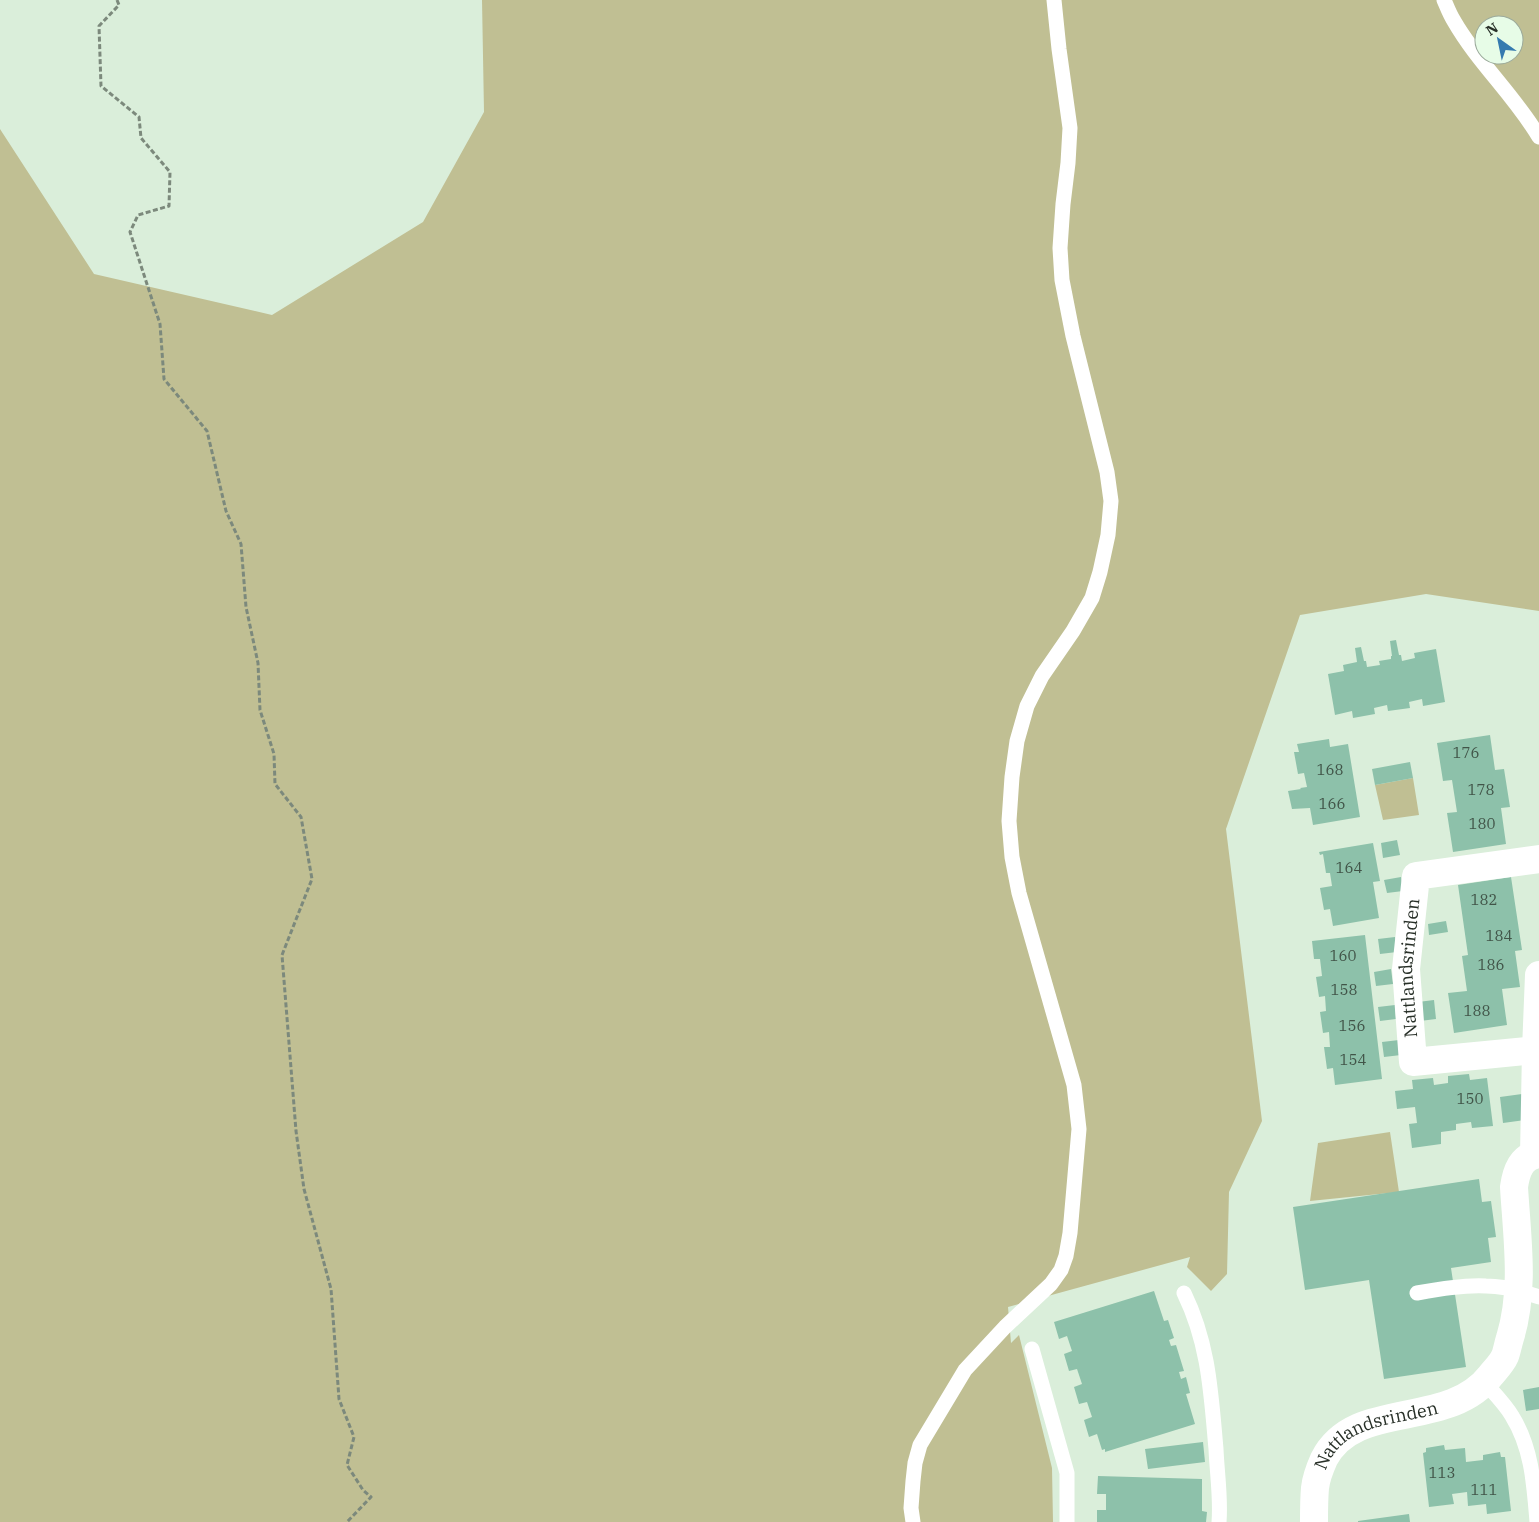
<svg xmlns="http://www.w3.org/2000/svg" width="1539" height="1522" viewBox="0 0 1539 1522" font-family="'IBM Plex Serif',serif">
<rect width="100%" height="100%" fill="#daeeda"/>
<path fill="#c0bf93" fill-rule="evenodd" d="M482,0H1539V611L1426,594L1300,615L1226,829L1262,1121L1229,1192L1227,1274L1211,1291L1187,1267L1190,1257L1008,1307L1011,1343L1019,1335L1052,1468L1053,1522H0V129L94,274L272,315L423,222L484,112ZM1484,25H1514V55H1484Z
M1413,778L1419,815L1383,820L1375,785Z
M1390,1132L1399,1192L1310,1201L1318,1143Z"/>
<path fill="#8dc1aa" d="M1396,640L1399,655H1401L1402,661L1415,658L1414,653L1436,649L1445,702L1423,706L1422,699L1409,702L1410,708L1388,711L1387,705L1374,708L1375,714L1353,718L1352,711L1335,715L1328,674L1344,671L1343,665L1357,662L1355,648L1361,647L1364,661H1366L1367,667L1380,665L1379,661L1391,659V656H1392L1390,641Z
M1490,735L1495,770L1504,769L1510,807L1501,808L1506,844L1453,852L1447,813L1457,812L1452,780L1443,781L1437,743Z
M1329,739L1330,747L1348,744L1360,817L1313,825L1310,808L1292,809L1288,791L1301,789L1300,788L1307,787L1304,773L1298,774L1294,752H1299L1297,744Z
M1410,762L1413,778L1375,785L1372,769Z
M1397,840L1400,855L1383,858L1381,843Z
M1373,843L1380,881L1373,882L1379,918L1333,926L1330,909L1324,910L1320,888L1332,886L1330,873H1326L1323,854L1320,855L1319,852Z
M1401,877L1403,891L1387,893L1384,880Z
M1511,877L1522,950L1515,951L1520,987L1502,989L1507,1025L1454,1033L1448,993L1467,991L1462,956L1468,955L1458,885Z
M1446,921L1448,932L1429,935L1428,924Z
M1365,935L1382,1079L1335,1085L1333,1068L1327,1069L1324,1047H1330L1329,1032L1323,1033L1320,1012L1326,1011L1325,996L1319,997L1316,977L1322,976L1320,959H1314L1312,941Z
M1395,937L1397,952L1380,954L1378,939Z
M1391,969L1393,984L1376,986L1374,972Z
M1434,1000L1436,1019L1420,1021L1418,1002Z
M1395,1005L1396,1019L1380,1021L1378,1007Z
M1399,1040L1401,1055L1384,1057L1382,1042Z
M1469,1074L1470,1080L1487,1078L1493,1126L1472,1128L1471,1122L1456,1124V1130L1441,1132V1144L1412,1148L1409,1124L1417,1123L1415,1107L1397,1109L1395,1091L1413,1089L1412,1080L1433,1078L1434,1085L1448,1083V1076Z
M1522,1094L1525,1120L1503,1123L1500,1097Z
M1479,1179L1482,1202L1491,1201L1496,1237L1488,1238L1491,1262L1451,1268L1466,1367L1384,1379L1369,1280L1305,1290L1293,1207Z
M1154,1291L1164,1321L1168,1320L1174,1338L1169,1340L1171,1346L1176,1345L1184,1371L1179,1372L1181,1379L1186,1377L1190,1393L1186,1394L1195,1424L1105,1452V1449L1102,1450L1097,1434L1089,1437L1084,1420L1092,1417L1087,1402L1079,1404L1074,1387L1082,1384L1077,1369L1069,1371L1064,1354L1072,1351L1067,1336L1059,1339L1054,1322Z
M1539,1387V1409L1526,1411L1523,1390Z
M1203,1442L1205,1462L1148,1469L1145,1449Z
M1444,1445L1445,1450L1465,1448L1466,1462L1483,1460V1455L1500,1452L1501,1457H1505L1511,1511L1487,1514L1486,1504L1468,1506L1467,1492L1452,1494L1454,1504L1429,1507L1423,1453L1426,1452V1448Z
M1098,1476L1202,1479V1511L1207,1512L1206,1522H1097V1510H1106V1494H1097Z
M1409,1514L1410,1522H1358V1521Z"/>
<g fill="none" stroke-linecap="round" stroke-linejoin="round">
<path stroke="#7c897c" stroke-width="3" stroke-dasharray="5 2.5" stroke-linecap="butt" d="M117,0L119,5L99,26L101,86L139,117L141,138L170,172L169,206L138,215L130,232L160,324L164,379L207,431L226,511L241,544L246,607L258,663L260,710L274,754L275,784L301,817L312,879L282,955L296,1131L304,1189L331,1289L339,1399L354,1437L347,1465L363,1490L371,1497L347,1522"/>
<path stroke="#fff" stroke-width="15" d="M1444,0C1447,7 1450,15 1454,21C1478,63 1515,96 1539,137
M1184,1293C1209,1344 1211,1394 1216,1449C1217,1473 1221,1498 1219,1522
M1417,1293C1440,1289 1463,1285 1486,1286C1504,1286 1522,1291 1539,1297
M1032,1349L1067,1473V1522
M1485,1383C1494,1393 1505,1404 1512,1416C1532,1448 1534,1485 1537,1522
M913,1522L911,1508L913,1481L915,1463L920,1445L965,1370L1005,1327L1051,1284L1061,1270L1066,1256L1070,1233L1079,1129L1074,1085L1019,893L1012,857L1009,821L1012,777L1017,741L1027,706L1042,676L1073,631L1092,598L1100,572L1108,535L1111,501L1107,472L1073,336L1062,280L1060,248L1063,204L1068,163L1070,128L1059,49L1054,0"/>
<g stroke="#fff" stroke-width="28">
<path id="s1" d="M1536,1050L1413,1062L1406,969L1416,876L1539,859"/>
<path d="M1534,1155L1536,1050L1539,975"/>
<path id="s2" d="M1314,1522C1314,1511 1314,1499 1315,1488C1316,1478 1320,1468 1324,1459C1355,1398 1448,1431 1491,1375C1496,1369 1502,1363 1505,1356C1507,1351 1508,1344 1510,1338C1525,1289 1517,1238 1514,1187C1516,1172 1521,1156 1539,1154"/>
</g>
</g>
<g text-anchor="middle" stroke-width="4.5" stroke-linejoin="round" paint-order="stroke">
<g font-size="15" fill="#415448">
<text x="1466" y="758">176</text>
<text x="1330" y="775">168</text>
<text x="1481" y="795">178</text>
<text x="1332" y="809">166</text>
<text x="1482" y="829">180</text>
<text x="1349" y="873">164</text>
<text x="1484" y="905">182</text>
<text x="1499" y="941">184</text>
<text x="1343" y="961">160</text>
<text x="1491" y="970">186</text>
<text x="1344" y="995">158</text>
<text x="1477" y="1016">188</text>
<text x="1352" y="1031">156</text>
<text x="1353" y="1065">154</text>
<text x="1470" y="1104">150</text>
<text x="1442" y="1478">113</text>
<text x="1484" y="1495">111</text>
</g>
<g font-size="18" fill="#283028" stroke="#e7fce7">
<text dy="6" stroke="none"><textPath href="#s1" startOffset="218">Nattlandsrinden</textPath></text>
<text dy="6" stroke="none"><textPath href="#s2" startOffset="124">Nattlandsrinden</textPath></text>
</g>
</g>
<g transform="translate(1499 40) rotate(327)"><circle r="24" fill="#e7fce7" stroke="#9baa9b"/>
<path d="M0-4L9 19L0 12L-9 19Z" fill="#357aaf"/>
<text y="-8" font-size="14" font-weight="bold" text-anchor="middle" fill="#283028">N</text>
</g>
</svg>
